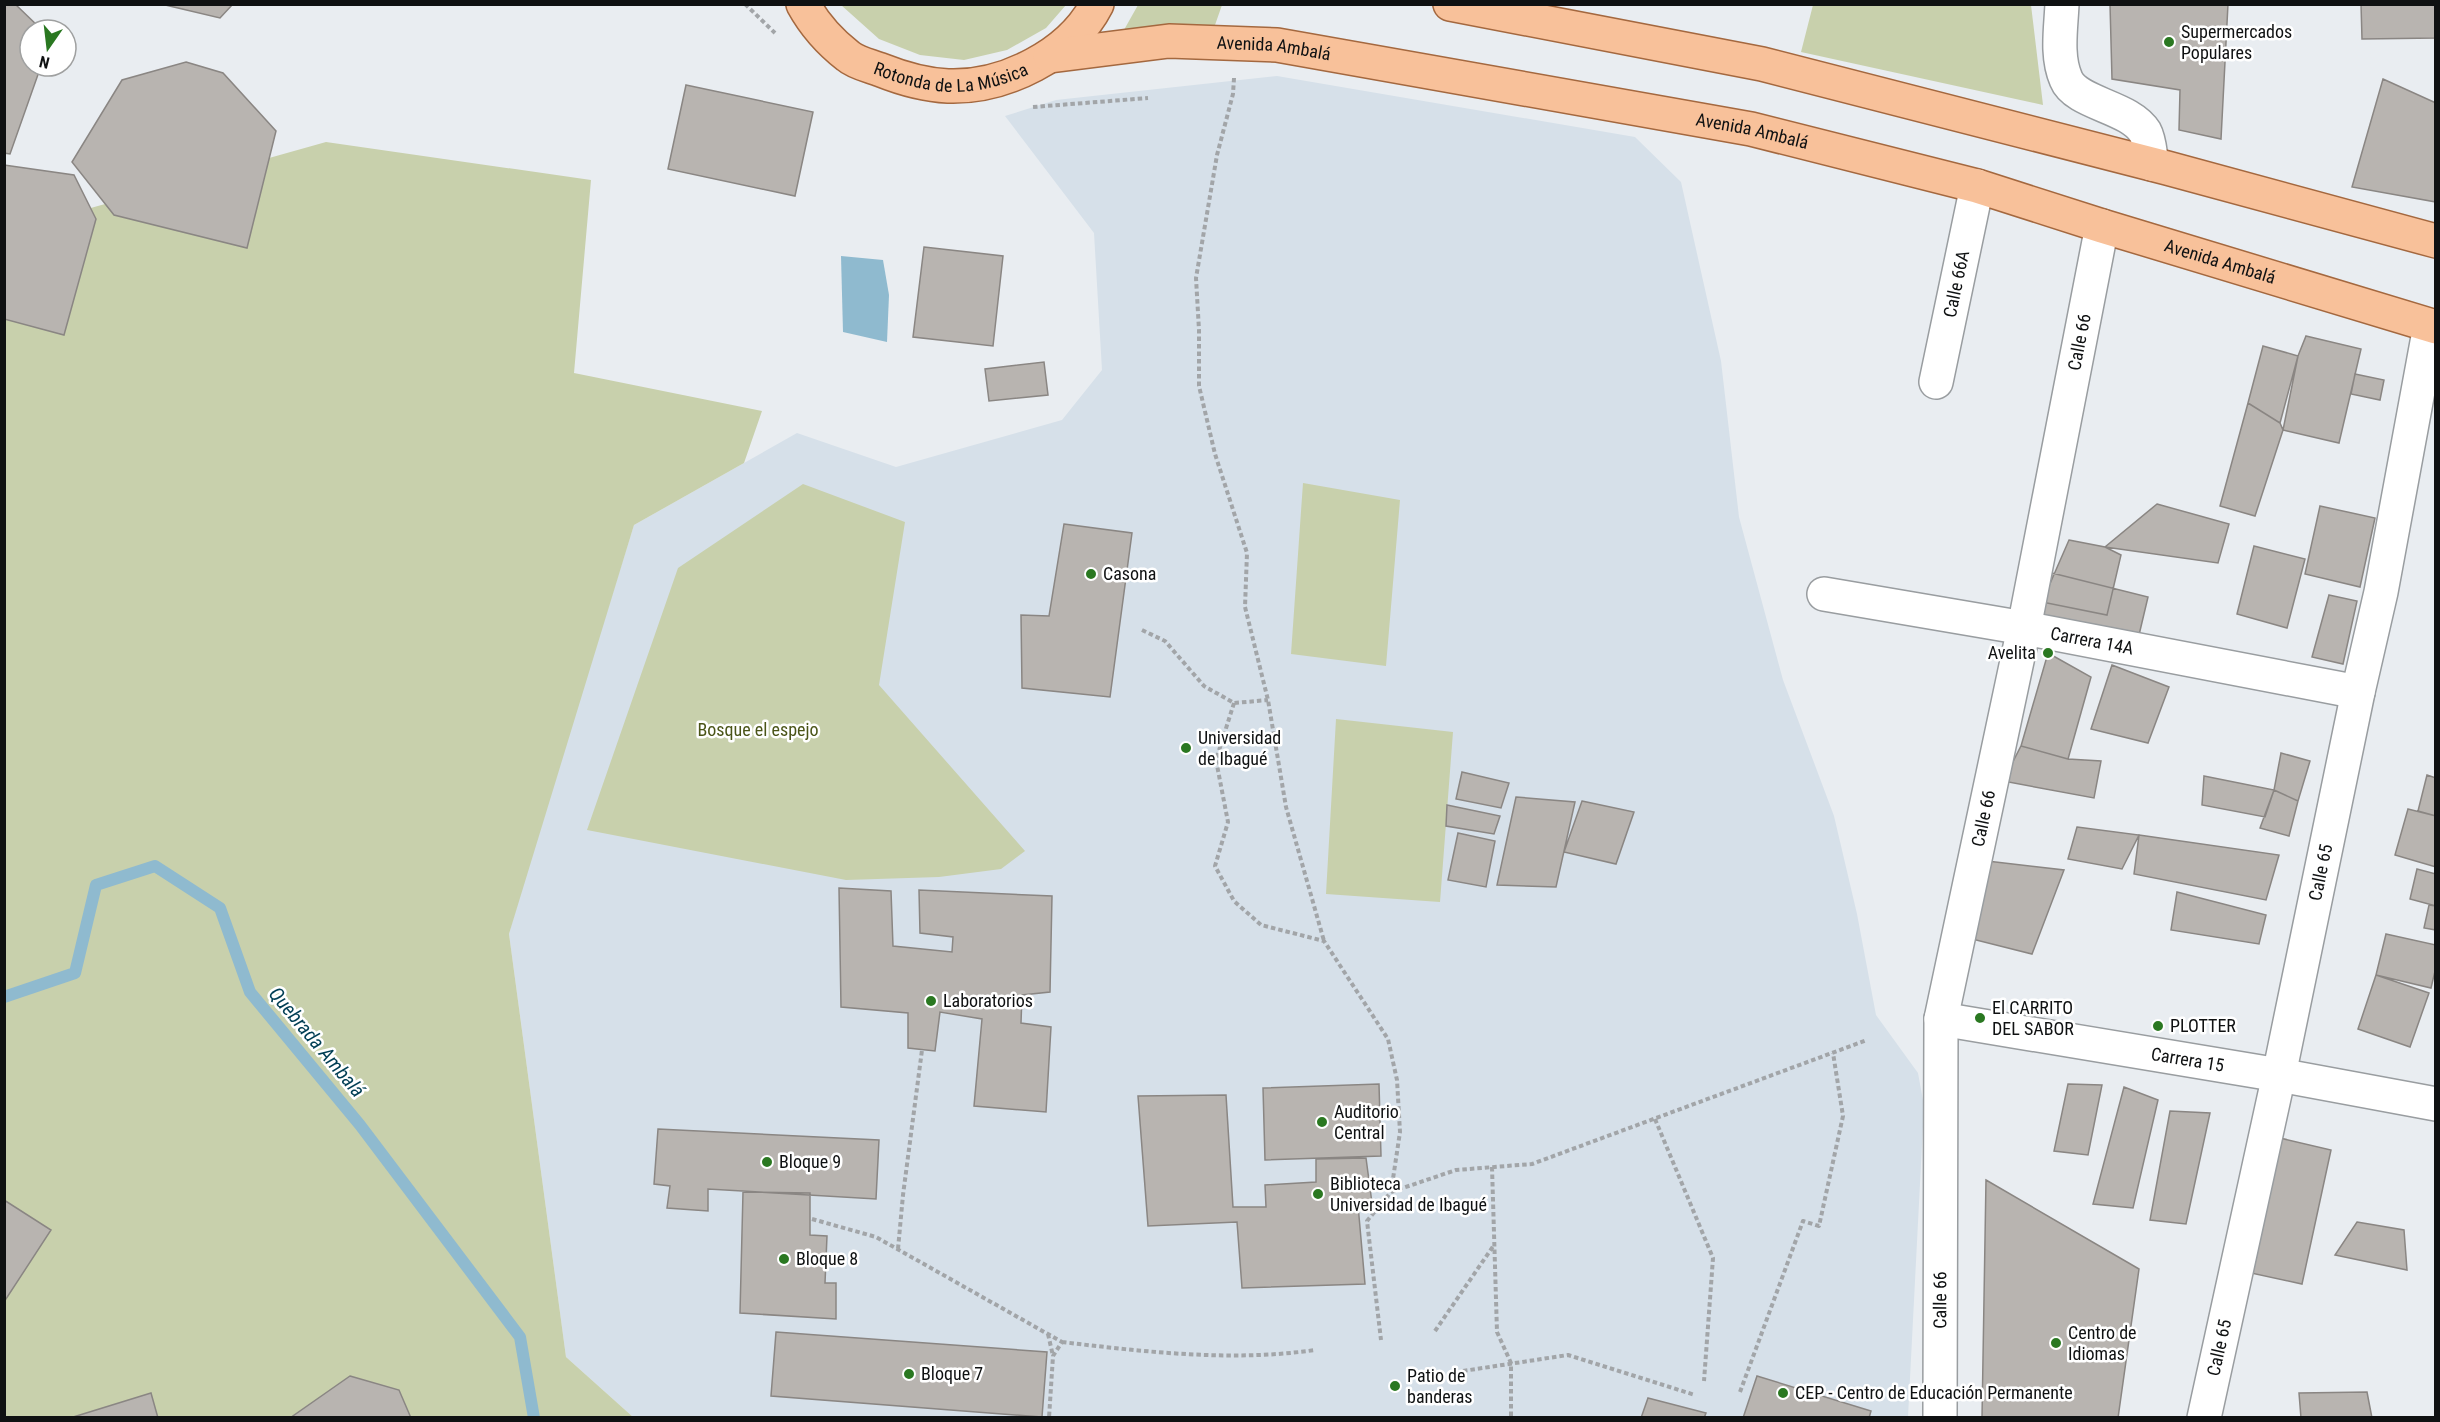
<svg xmlns="http://www.w3.org/2000/svg" width="2440" height="1422" viewBox="0 0 2440 1422" font-family="'Roboto Condensed',sans-serif">
<rect width="100%" height="100%" fill="#e9edf1"/>
<path fill="#d6e0e9" d="M1277,76L1635,137L1681,182L1721,361L1739,517L1783,680L1834,816L1857,914L1876,1015L1918,1073L1924,1106L1908,1417H633L566,1357L509,934L533,848L634,525L797,433L896,467L1062,420L1102,370L1094,233L1005,116L1056,100Z"/>
<path fill="#c8d0ac" d="M841,5H1066L1046,28L1007,50L964,60L920,55L879,39Z
M1138,5H1222L1215,25L1191,27L1120,37Z
M1813,5H2031L2043,105L1801,52Z
M326,142L591,180L574,373L762,411L744,463L634,525L509,934L566,1357L633,1417L5,1418V232Z
M1303,483L1400,500L1386,666L1291,654Z
M803,484L905,522L879,685L1025,851L1001,869L939,877L846,880L587,830L678,568Z
M1336,719L1453,732L1440,902L1326,894Z"/>
<path fill="#8fbacf" d="M841,256L883,260L889,295L887,342L843,332Z"/>
<g fill="none" stroke-linecap="round" stroke-linejoin="round">
<path stroke="#8fbacf" stroke-width="12" d="M4,997L75,973L96,885L155,866L220,908L250,992L360,1125L520,1337L534,1418"/>
</g>
<path fill="#b8b4b0" stroke="#8a8683" stroke-width="1.5" d="M4,4H15L42,30H30V66H41L10,154L4,153Z
M161,4H233L220,18Z
M2110,4H2228L2221,139L2179,130L2180,90L2112,79Z
M2361,4H2435L2436,38L2362,39Z
M186,62L223,73L276,131L247,248L114,215L72,162L122,80Z
M2383,79L2436,103V202L2352,187Z
M686,85L813,112L795,196L668,169Z
M4,165L74,175L96,219L64,335L4,319Z
M924,247L1003,256L993,346L913,337Z
M2306,336L2361,349L2339,443L2283,430L2298,356Z
M2263,346L2298,356L2280,423L2248,403Z
M1044,362L1048,395L989,401L985,369Z
M2355,374L2384,380L2380,400L2351,394Z
M2248,403L2280,423L2283,430L2255,516L2220,506Z
M2157,504L2229,524L2218,563L2105,547Z
M2320,506L2375,518L2360,587L2305,574Z
M1064,524L1132,533L1110,697L1022,688L1021,615L1049,616Z
M2069,540L2105,547L2121,555L2107,615L2042,602Z
M2254,546L2305,559L2287,628L2237,614Z
M2048,572L2148,597L2139,635L2038,614Z
M2329,595L2357,601L2343,664L2312,657Z
M2048,653L2091,677L2068,759L2021,746Z
M2112,665L2169,687L2148,743L2091,729Z
M2021,746L2068,759L2101,761L2094,798L2003,781Z
M2281,753L2310,761L2298,801L2274,790Z
M1462,772L1509,783L1501,808L1456,799Z
M2427,775L2436,778V816L2418,811Z
M2204,776L2274,790L2265,817L2202,805Z
M2274,790L2298,801L2289,836L2260,828Z
M1516,797L1575,802L1556,887L1497,885Z
M1582,801L1634,812L1616,864L1564,852Z
M1447,805L1500,816L1494,834L1446,826Z
M2408,809L2436,816V867L2395,855Z
M2077,827L2139,835L2122,869L2068,859Z
M1458,833L1495,841L1486,887L1448,880Z
M2139,835L2279,855L2266,900L2134,874Z
M1987,861L2064,870L2032,954L1972,939Z
M2417,869L2436,874V906L2410,899Z
M839,888L891,891L893,946L952,952L953,937L920,933L919,890L1052,896L1050,992L1022,995L1021,1023L1051,1027L1046,1112L974,1106L982,1019L940,1012L935,1051L908,1048V1013L841,1007Z
M2177,892L2266,915L2259,944L2171,930Z
M2429,905L2436,906V930L2424,928Z
M2386,934L2436,945V967L2431,988L2376,975Z
M2376,975L2429,993L2410,1047L2358,1029Z
M1379,1084L1381,1156L1265,1160L1263,1088Z
M2068,1084L2102,1085L2088,1155L2054,1151Z
M2124,1087L2158,1100L2133,1208L2093,1204Z
M1226,1095L1233,1207H1266L1265,1185L1316,1182V1159L1366,1158L1372,1203L1358,1205L1365,1284L1242,1288L1237,1222L1148,1226L1138,1096Z
M2170,1111L2210,1113L2186,1224L2150,1220Z
M658,1129L879,1140L876,1199L708,1189V1211L667,1208L670,1186L654,1184Z
M2280,1138L2331,1150L2302,1284L2251,1273Z
M1986,1180L2139,1269L2118,1418H1982Z
M743,1192L810,1193V1235L827,1236L825,1283H836V1319L740,1313Z
M4,1200L51,1230L4,1302Z
M2357,1222L2404,1230L2407,1270L2335,1255Z
M776,1332L1047,1352L1042,1417L771,1396Z
M350,1376L399,1390L411,1418H290Z
M1757,1376L1871,1411L1869,1418H1743Z
M2367,1392L2372,1418H2301L2299,1393Z
M151,1393L158,1418H70Z
M1648,1398L1706,1413L1704,1418H1641Z"/>
<g fill="none" stroke-linecap="round" stroke-linejoin="round">
<g stroke="#999da0" stroke-width="36">
<g id="minor">
<path d="M2062,4C2061,28 2056,56 2066,79C2076,104 2129,106 2145,132C2150,141 2150,155 2152,164"/>
<path id="s1" d="M1936,382L1977,186"/>
<path id="s2" d="M1824,594L2024,628L2358,692"/>
<path id="s3" d="M1941,1019L2279,1075L2436,1104"/>
<path id="s4" d="M1940,1418L1941,1019L2024,628L2102,226"/>
<path id="s5" d="M2204,1418L2279,1075L2358,692L2381,592L2430,326"/>
</g>
</g>
<g stroke="#a4683f" stroke-width="36">
<g id="major">
<path id="s6" d="M803,4C814,24 830,42 848,56C856,63 871,66 881,70C901,78 927,85 948,86C1004,88 1071,55 1097,4"/>
<path d="M1450,4L1762,64L2167,168L2436,241"/>
<path id="s7" d="M1050,56L1169,41L1277,45L1751,129L1977,186L2102,226L2436,327"/>
</g>
</g>
<path stroke="#a2a5a8" stroke-width="4" stroke-dasharray="4.5 3" stroke-linecap="butt" d="M745,4L775,33
M1234,78L1233,94L1217,155L1196,278L1199,330V386L1215,454L1247,553L1245,607L1268,700L1286,807L1324,941
M1033,107L1148,98
M1142,630L1165,641L1204,686L1234,703L1268,700
M1234,703L1216,760L1228,822L1215,866L1234,901L1261,925L1324,941L1388,1039L1397,1080L1400,1132L1391,1192L1367,1221L1381,1340
M1655,1119L1713,1258L1704,1381
M1492,1167L1497,1332L1511,1363V1418
M1391,1192L1456,1170L1532,1164L1867,1040
M812,1219L876,1237L1062,1342L1053,1356L1049,1418
M898,1249L903,1195L922,1050
M1435,1331L1494,1245
M1048,1334L1053,1356
M1062,1342C1146,1352 1232,1362 1315,1350
M1463,1371L1568,1355L1695,1395
M1740,1392L1803,1221L1819,1226L1843,1116L1833,1053"/>
<use href="#minor" stroke="#fff" stroke-width="33"/>
<use href="#major" stroke="#f8c19a" stroke-width="33"/>
</g>
<g fill="#2a7821" stroke="#fff" stroke-width="2">
<circle cx="2169" cy="42" r="6"/>
<circle cx="1091" cy="574" r="6"/>
<circle cx="2048" cy="653" r="6"/>
<circle cx="1186" cy="748" r="6"/>
<circle cx="931" cy="1001" r="6"/>
<circle cx="1980" cy="1018" r="6"/>
<circle cx="2158" cy="1026" r="6"/>
<circle cx="1322" cy="1122" r="6"/>
<circle cx="767" cy="1162" r="6"/>
<circle cx="1318" cy="1194" r="6"/>
<circle cx="784" cy="1259" r="6"/>
<circle cx="2056" cy="1343" r="6"/>
<circle cx="909" cy="1374" r="6"/>
<circle cx="1395" cy="1386" r="6"/>
<circle cx="1783" cy="1393" r="6"/>
</g>
<g text-anchor="middle" stroke-width="5" stroke-linejoin="round" paint-order="stroke">
<g font-size="18" fill="#0f1112" stroke="#fff" text-anchor="start">
<text x="2181" y="38">Supermercados<tspan x="2181" dy="21">Populares</tspan></text>
<text x="1103" y="580">Casona</text>
<text x="2036" y="659" text-anchor="end">Avelita</text>
<text x="1198" y="744">Universidad<tspan x="1198" dy="21">de Ibagué</tspan></text>
<text x="943" y="1007">Laboratorios</text>
<text x="1992" y="1014">El CARRITO<tspan x="1992" dy="21">DEL SABOR</tspan></text>
<text x="2170" y="1032">PLOTTER</text>
<text x="1334" y="1118">Auditorio<tspan x="1334" dy="21">Central</tspan></text>
<text x="779" y="1168">Bloque 9</text>
<text x="1330" y="1190">Biblioteca<tspan x="1330" dy="21">Universidad de Ibagué</tspan></text>
<text x="796" y="1265">Bloque 8</text>
<text x="2068" y="1339">Centro de<tspan x="2068" dy="21">Idiomas</tspan></text>
<text x="921" y="1380">Bloque 7</text>
<text x="1407" y="1382">Patio de<tspan x="1407" dy="21">banderas</tspan></text>
<text x="1795" y="1399">CEP - Centro de Educación Permanente</text>
</g>
<g font-size="18" fill="#0f1112" stroke="#fff">
<text dy="6" stroke="none"><textPath href="#s7" startOffset="225">Avenida Ambalá</textPath></text>
<text dy="6" stroke="none"><textPath href="#s6" startOffset="177">Rotonda de La Música</textPath></text>
<text dy="6" stroke="none"><textPath href="#s7" startOffset="711">Avenida Ambalá</textPath></text>
<text dy="6" stroke="none"><textPath href="#s7" startOffset="1197">Avenida Ambalá</textPath></text>
<text dy="6" stroke="none"><textPath href="#s1" startOffset="100">Calle 66A</textPath></text>
<text dy="6" stroke="none"><textPath href="#s4" startOffset="1090">Calle 66</textPath></text>
<text dy="6" stroke="none"><textPath href="#s2" startOffset="272">Carrera 14A</textPath></text>
<text dy="6" stroke="none"><textPath href="#s4" startOffset="604">Calle 66</textPath></text>
<text dy="6" stroke="none"><textPath href="#s5" startOffset="558">Calle 65</textPath></text>
<text dy="6" stroke="none"><textPath href="#s3" startOffset="250">Carrera 15</textPath></text>
<text dy="6" stroke="none"><textPath href="#s4" startOffset="118">Calle 66</textPath></text>
<text dy="6" stroke="none"><textPath href="#s5" startOffset="72">Calle 65</textPath></text>
</g>
<g font-size="18" fill="#4a5417" stroke="#fff">
<text x="758" y="736">Bosque el espejo</text>
</g>
<g font-size="20" font-style="italic" fill="#003e54" stroke="#fff">
<text transform="translate(317 1042) rotate(50)" y="7">Quebrada Ambalá</text>
</g>
</g>
<rect width="2440" height="1422" fill="none" stroke="#0f1112" stroke-width="12"/>
<g transform="translate(48 48) rotate(194)"><circle r="28" fill="#ffffff" stroke="#9fa0a0" stroke-width="1.5"/>
<path d="M0-4.5L10 22L0 15L-10 22Z" fill="#2a7821"/>
<text y="-9" font-size="16" font-weight="bold" text-anchor="middle" fill="#0f1112">N</text>
</g>
</svg>
